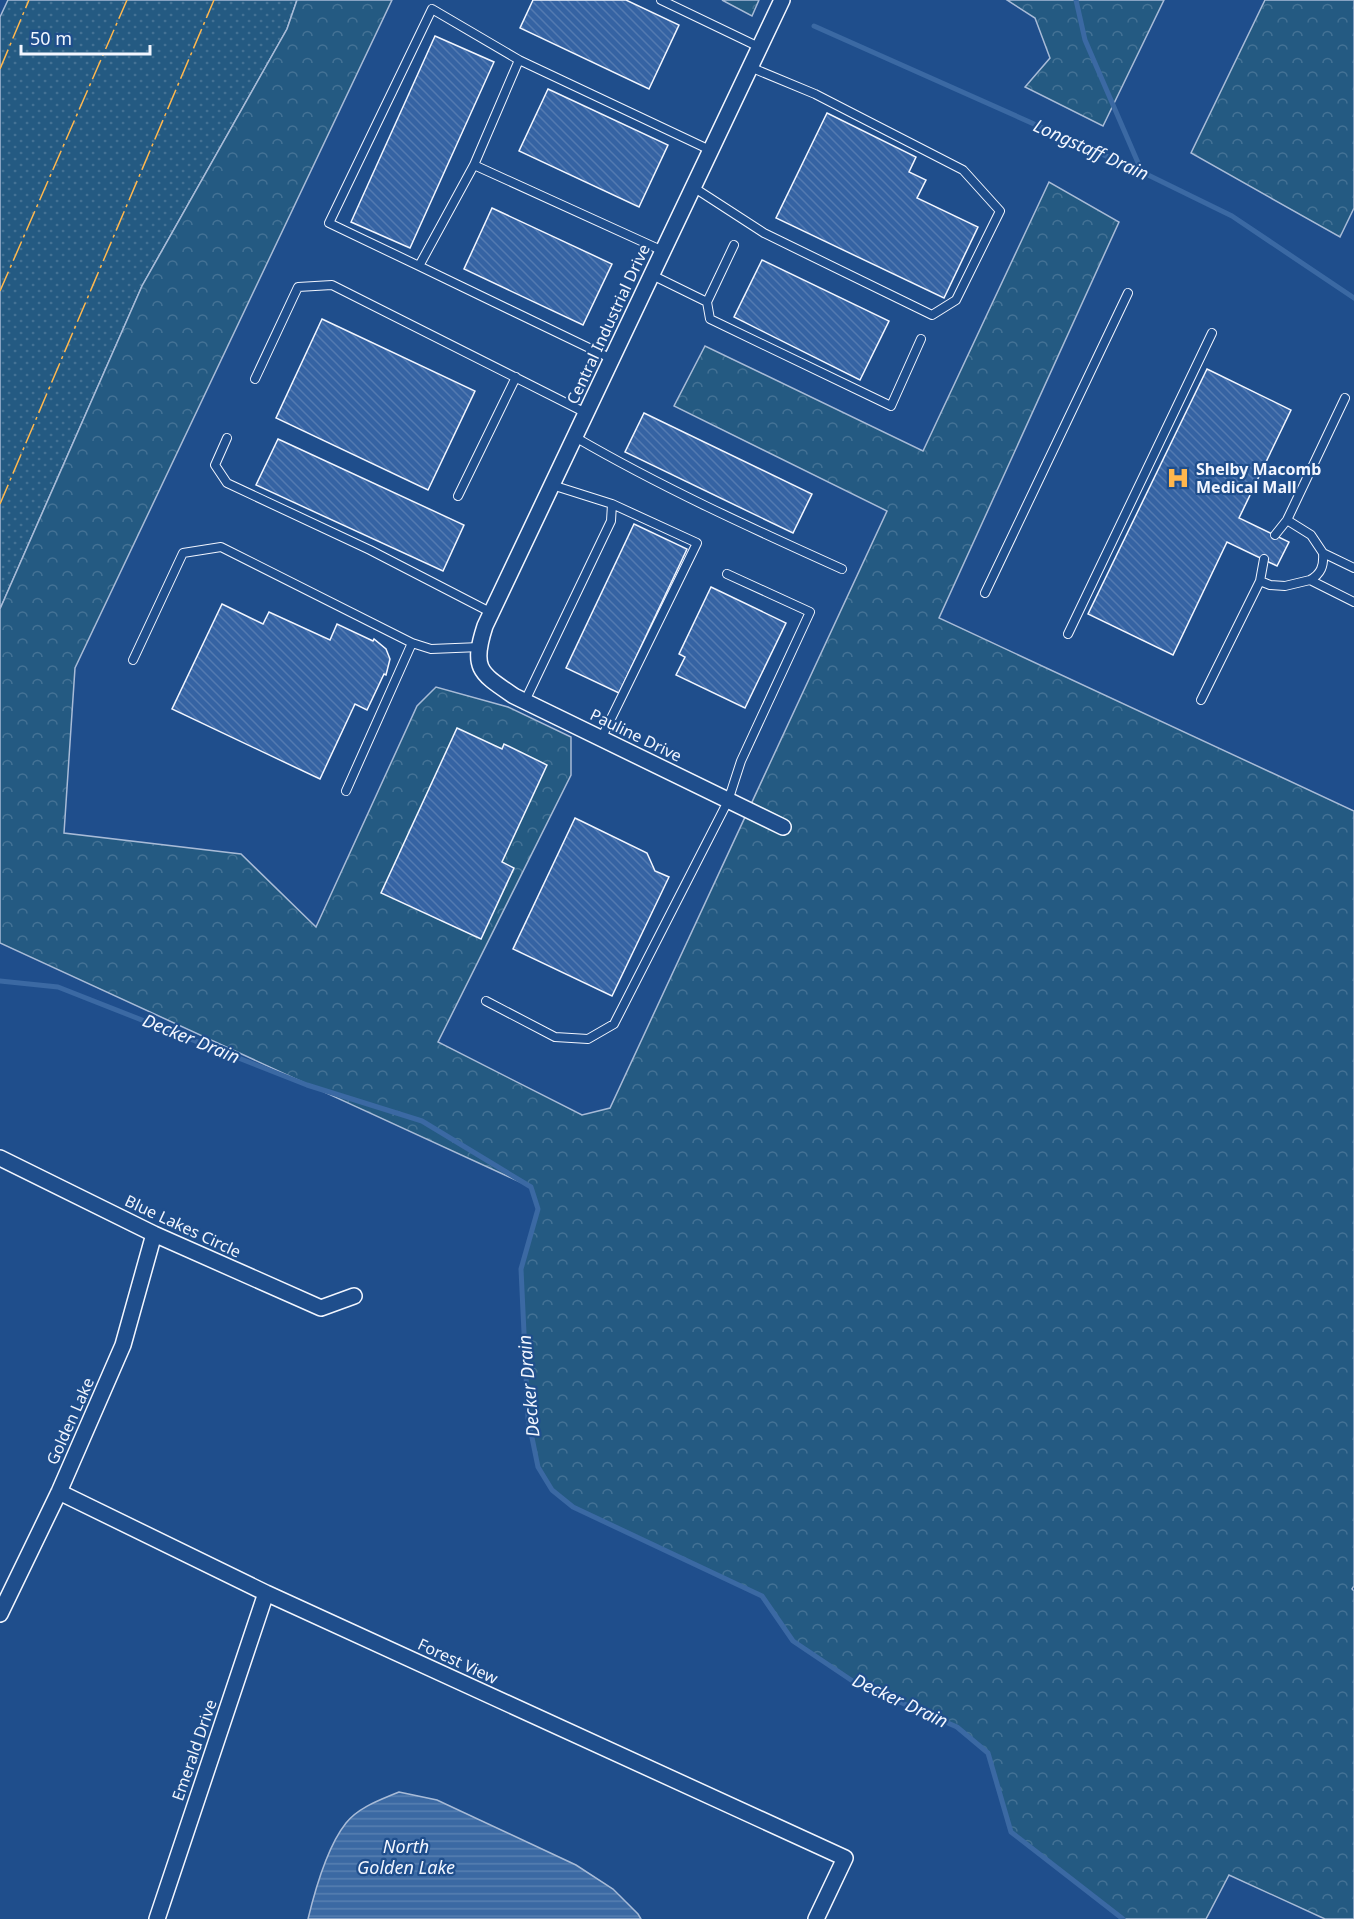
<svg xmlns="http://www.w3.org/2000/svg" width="1354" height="1919" viewBox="0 0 1354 1919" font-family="'Noto Sans',sans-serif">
<defs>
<pattern id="grass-dots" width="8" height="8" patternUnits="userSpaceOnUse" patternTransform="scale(1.5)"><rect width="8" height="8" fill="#245a82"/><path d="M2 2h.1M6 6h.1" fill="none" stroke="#447295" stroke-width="1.8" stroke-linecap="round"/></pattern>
<pattern id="forest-crowns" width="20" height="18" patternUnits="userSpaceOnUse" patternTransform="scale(1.5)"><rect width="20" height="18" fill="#245a82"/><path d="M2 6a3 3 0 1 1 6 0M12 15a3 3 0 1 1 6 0" fill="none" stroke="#447295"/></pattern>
<pattern id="water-rules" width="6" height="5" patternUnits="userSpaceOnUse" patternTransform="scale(1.5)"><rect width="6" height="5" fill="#3b69a3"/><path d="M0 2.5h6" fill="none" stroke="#587fb1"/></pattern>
<pattern id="building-back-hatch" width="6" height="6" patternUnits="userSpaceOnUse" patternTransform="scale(1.5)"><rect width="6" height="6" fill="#3563a3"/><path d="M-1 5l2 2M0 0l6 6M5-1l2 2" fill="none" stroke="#537ab1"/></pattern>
</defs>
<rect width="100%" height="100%" fill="#1f4e8c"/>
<path fill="url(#grass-dots)" stroke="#a8bbd7" stroke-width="1.5" d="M8,0H297L287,29L142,286L0,609V17Z"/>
<path fill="url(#forest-crowns)" stroke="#a8bbd7" stroke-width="1.5" d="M297,0H392L75,668L64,833L241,854L316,927L417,706L436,687L508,707L571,737V775L438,1042L582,1115L610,1108L887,511L674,406L705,346L923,451L1049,182L1119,222L939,618L1354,811V1586L1352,1589L1354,1591V1919H1325L1229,1875L1206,1919H1123L1011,1832L988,1753L957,1727L854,1682L793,1641L762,1596L573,1507L552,1490L538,1467L528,1418L521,1269L538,1209L531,1187L0,943V609L142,286L287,29Z
M722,0H759L752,16Z
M1007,0H1164L1103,126L1025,87L1050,58L1035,18Z
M1265,0H1354V208L1340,237L1191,153Z"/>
<path fill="url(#water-rules)" stroke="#a8bbd7" stroke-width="1.5" d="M399,1792L437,1800L576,1865L613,1889L638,1914L641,1919H308C315,1890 327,1847 346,1823C359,1807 380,1800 399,1792Z"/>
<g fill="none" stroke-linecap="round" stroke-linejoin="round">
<path stroke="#3b69a3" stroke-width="5" d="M1076,0L1085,40L1142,172
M814,26L1142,172L1232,216L1354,298
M0,981L58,987L307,1085L422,1121L531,1187L538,1209L521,1269L528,1418L538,1467L552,1490L573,1507L762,1596L793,1641L854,1682L957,1727L988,1753L1011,1832L1123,1919"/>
</g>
<path fill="url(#building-back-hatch)" stroke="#f2f6ff" stroke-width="1.5" d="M533,0H626L679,25L649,89L520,28Z
M435,36L494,62L410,248L351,222Z
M548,89L668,145L639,207L519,151Z
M827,113L916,157L909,172L926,180L917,198L978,227L944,298L776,218Z
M492,208L612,264L583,325L464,269Z
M762,260L889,321L860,380L734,317Z
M322,319L475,391L428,490L276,418Z
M1207,369L1291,410L1239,518L1289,542L1277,566L1227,542L1173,655L1088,614Z
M644,413L812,494L793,533L625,452Z
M278,439L464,525L443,571L256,485Z
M634,524L687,549L619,693L566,668Z
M711,587L786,623L745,708L676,675L685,657L679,654Z
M222,604L263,624L269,612L330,640L337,624L373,641L374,639L386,649L390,659L386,675L384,674L367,710L355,704L320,779L172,709Z
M457,728L502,749L504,744L547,765L502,862L514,868L481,939L381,893Z
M575,818L647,853L655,871L669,877L612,996L513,949Z"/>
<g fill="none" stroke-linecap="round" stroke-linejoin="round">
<g stroke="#f2f6ff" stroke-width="10">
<path id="lane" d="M661,0L759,47
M519,60L710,150
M474,165L419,266L329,223L432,9L519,60L474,165L663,251
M693,187L764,233L932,315L956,300L1000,211L963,170L815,94L750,67
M419,266L612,359
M652,275L707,302L734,245
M707,302L710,319L891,406L921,339
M255,379L298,287L332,285L586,413
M575,437C661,487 751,528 842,569
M227,438L215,465L227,483L370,550L492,613
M458,496L516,377
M1287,520L1311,535L1323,553L1354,568
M1275,535L1287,520L1345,398
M1310,580C1321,574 1324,566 1323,553
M1260,581L1270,585L1285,586L1310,580L1354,602
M985,593L1128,293
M1068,634L1212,333
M133,660L183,553L221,547L412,643L431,649L480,647
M1201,700L1260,581L1264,559
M525,701L611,521L612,504L552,485
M601,739L697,543L612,504
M346,791L412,643
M486,1001L555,1037L588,1039L614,1024L728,801L741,761L810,612L727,574"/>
</g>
<g stroke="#f2f6ff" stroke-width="18">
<path id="street" d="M782,0L485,626C471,669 480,673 514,696L783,827
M0,1158L154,1234L321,1308L354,1296
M59,1492L266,1593L845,1858L816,1919
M0,1614L59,1492L123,1345L154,1234
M157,1919L266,1593"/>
</g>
<use href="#lane" stroke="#1f4e8c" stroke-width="8"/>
<use href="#street" stroke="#1f4e8c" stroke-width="15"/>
<path stroke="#ffb74d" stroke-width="1.5" stroke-dasharray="21 4.5 3 4.5" stroke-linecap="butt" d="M0,69L29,0
M0,291L127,0
M0,504L214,0"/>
</g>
<defs>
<g id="hospital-bare" transform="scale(1.8)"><path d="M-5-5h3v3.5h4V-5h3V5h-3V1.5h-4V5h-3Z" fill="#ffb74d" stroke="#1f4e8c" stroke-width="2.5" paint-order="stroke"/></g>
</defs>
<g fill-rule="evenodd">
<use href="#hospital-bare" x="1178" y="478"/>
</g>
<g text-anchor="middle" stroke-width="4.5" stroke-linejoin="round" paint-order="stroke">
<g font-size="16" fill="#f2f6ff" stroke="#1f4e8c">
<text transform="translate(608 324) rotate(-65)" y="6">Central Industrial Drive</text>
<text transform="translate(636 735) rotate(26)" y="6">Pauline Drive</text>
<text transform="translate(183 1226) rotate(25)" y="6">Blue Lakes Circle</text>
<text transform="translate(70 1421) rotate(-66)" y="6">Golden Lake</text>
<text transform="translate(458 1661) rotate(25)" y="6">Forest View</text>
<text transform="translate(194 1750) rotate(-71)" y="6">Emerald Drive</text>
</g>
<g font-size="16" font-weight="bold" fill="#f2f6ff" stroke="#1f4e8c" text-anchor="start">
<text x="1196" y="475">Shelby Macomb<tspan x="1196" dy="18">Medical Mall</tspan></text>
</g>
<g font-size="18" font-style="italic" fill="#f2f6ff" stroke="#1f4e8c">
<text transform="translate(1091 150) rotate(24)" y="6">Longstaff Drain</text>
<text transform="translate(191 1039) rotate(22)" y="6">Decker Drain</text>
<text transform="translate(529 1386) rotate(-95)" y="6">Decker Drain</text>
<text transform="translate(900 1701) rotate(25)" y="6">Decker Drain</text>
<text x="406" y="1853">North<tspan x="406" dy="21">Golden Lake</tspan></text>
</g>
</g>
<path d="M21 45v9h129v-9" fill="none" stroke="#f2f6ff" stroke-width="3"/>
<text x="30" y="45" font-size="18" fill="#f2f6ff" stroke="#1f4e8c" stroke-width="4.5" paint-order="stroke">50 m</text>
</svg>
